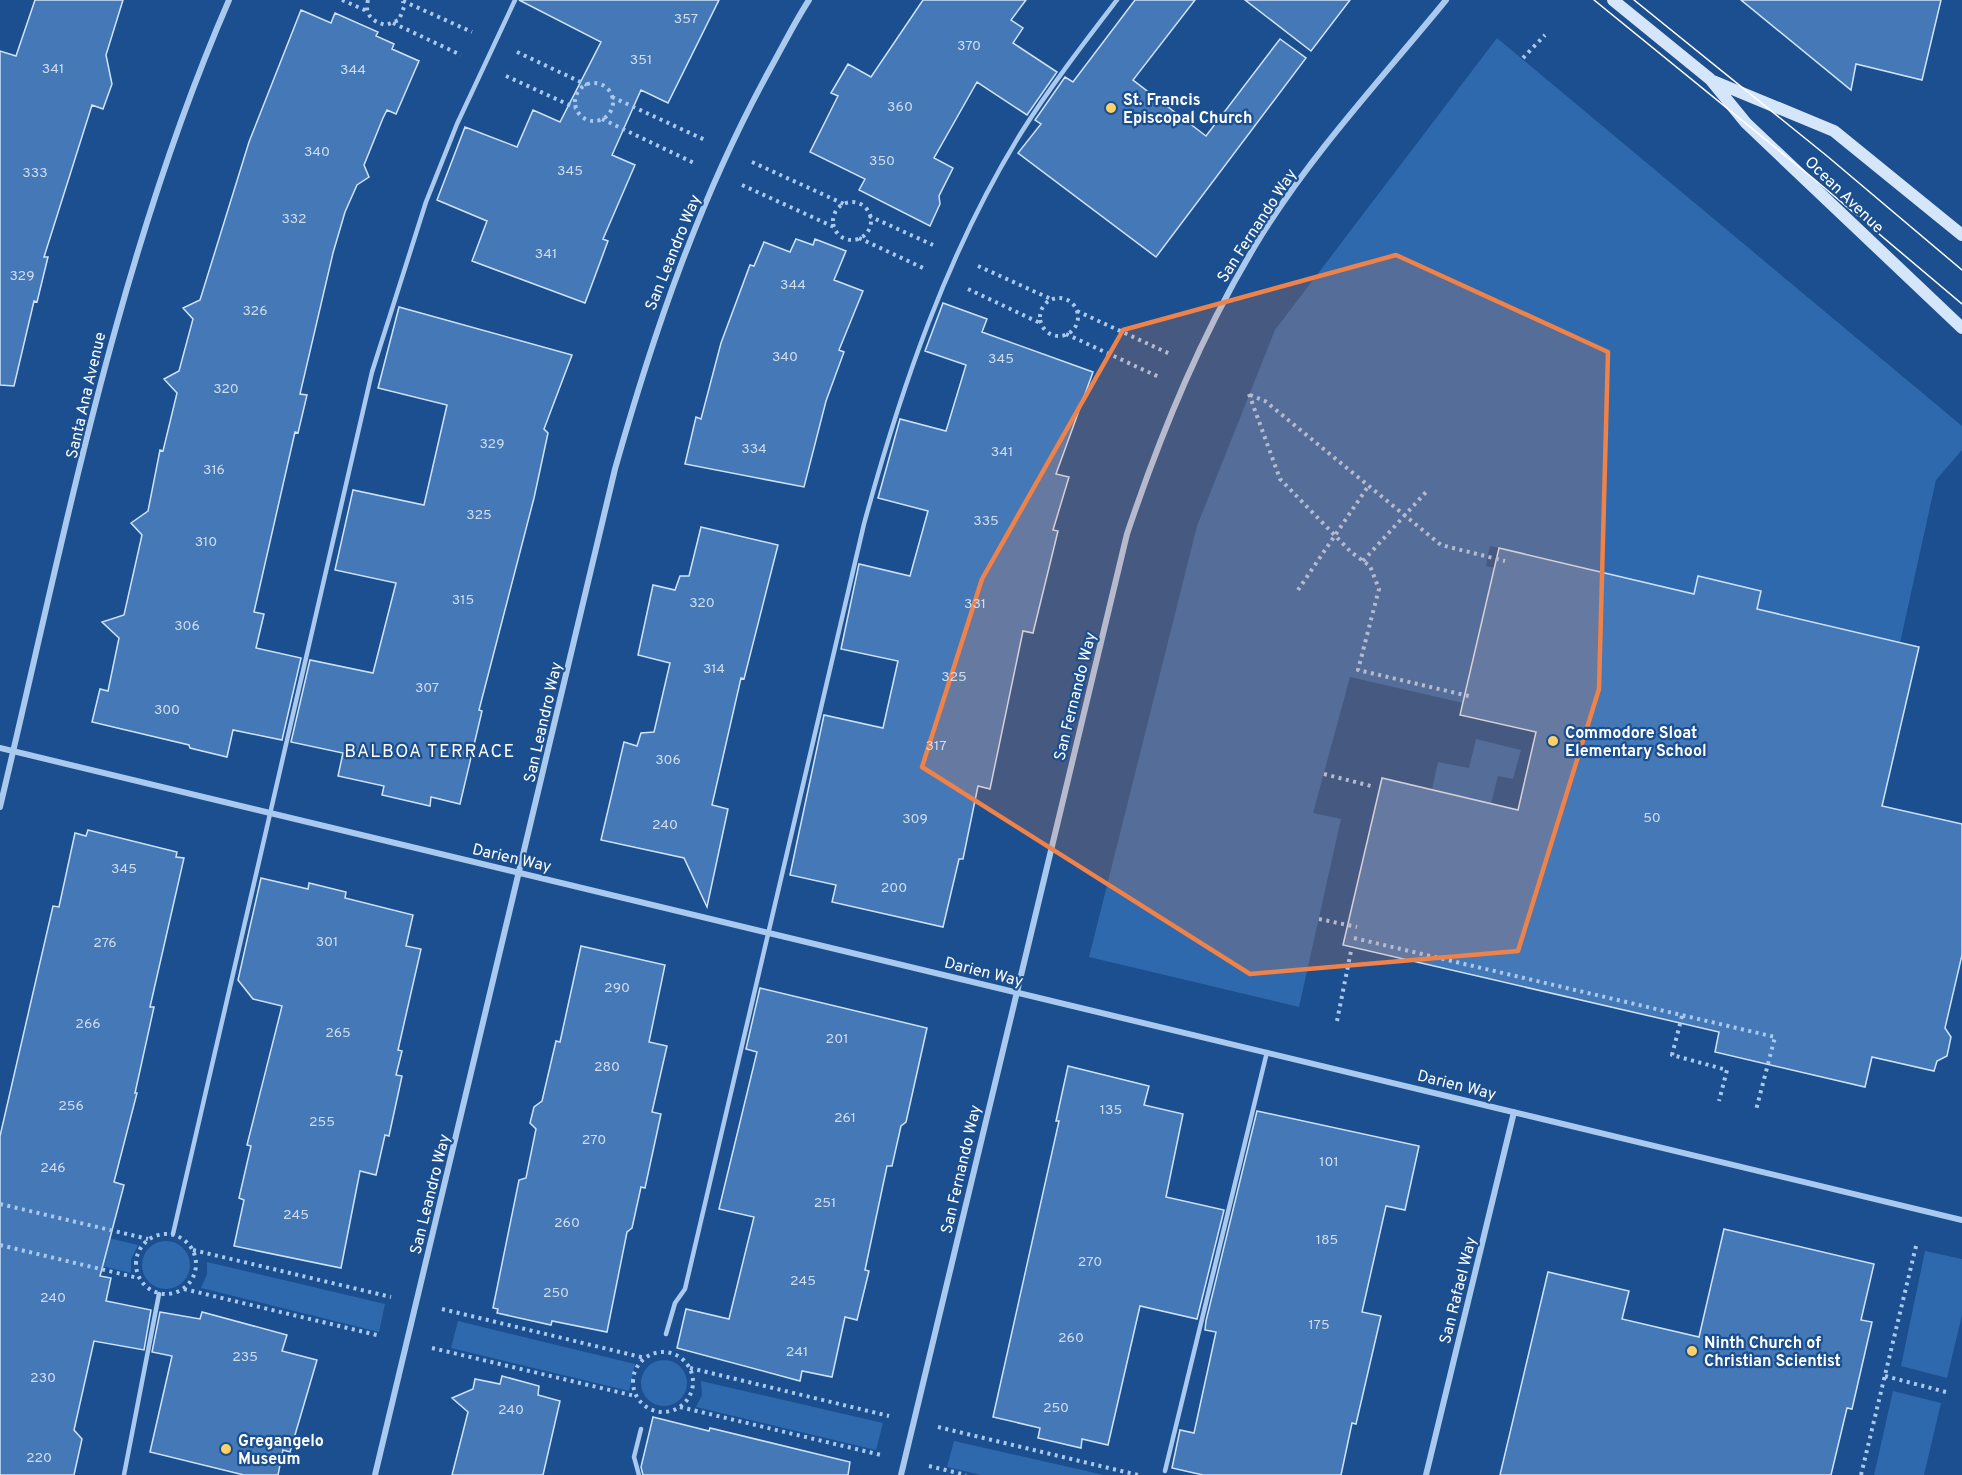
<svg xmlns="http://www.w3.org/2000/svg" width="1962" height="1475" viewBox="0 0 1962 1475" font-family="Overpass,sans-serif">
<rect width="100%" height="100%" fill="#1b4f8f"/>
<path fill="#2e69ad" d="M1497,38L1962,426V450L1936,480L1900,643L1757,609L1761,591L1699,576L1694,594L1490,546L1486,566L1495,568L1463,703L1350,677L1313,813L1341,819L1299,1007L1089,957L1197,526L1275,330Z
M1476,739L1521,750L1513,779L1498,776L1491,804L1432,789L1438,762L1469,768Z
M0,1212L138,1245L131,1259V1273L0,1242Z
M142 1265a24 24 0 1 1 48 0a24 24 0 1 1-48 0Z
M1925,1251L1962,1259V1315L1947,1378L1901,1366Z
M207,1262L385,1304L379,1332L201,1288L207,1274Z
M458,1321L635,1364L629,1391L451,1348Z
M641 1383a23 23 0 1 1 46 0a23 23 0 1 1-46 0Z
M701,1381L883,1423L876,1450L696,1407L702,1395Z
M1893,1391L1941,1403L1924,1475H1874Z
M954,1441L1104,1475H981L947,1467Z"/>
<path fill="#4478b7" stroke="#cfe3fa" stroke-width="1.5" d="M35,0H123L106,55L112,84L103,109L92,105L44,257H48L37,302L34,301L14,386L0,385V51L16,56Z
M519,0H719L668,103L641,90L612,155L635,165L603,239L608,241L585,303L472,261L487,221L437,200L465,127L517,147L533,110L560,122L601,42Z
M923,0H1026L1011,20L1023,28L1013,43L1057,72L1027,115L977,82L934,158L953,168L939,196L940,204L930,226L859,190L865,179L810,152L838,96L831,93L848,64L871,77Z
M1135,0H1195L1133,80L1206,136L1280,39L1306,58L1156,257L1018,153L1041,124L1035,120L1065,77L1073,82Z
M1245,0H1350L1311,51Z
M1741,0H1941L1922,80L1856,64L1851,90Z
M301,10L331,23L335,13L378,32L376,36L394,44L392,49L419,61L396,114L387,110L383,118L364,165L369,177L357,185L345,212L333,253L300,394L307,395L298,433L295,432L254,612L264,614L256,648L301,658L282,740L233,730L227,757L190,748L189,745L92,722L100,689L108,691L119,638L102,622L124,615L142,535L131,523L148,511L160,450L163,451L177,393L164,379L179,371L193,319L183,308L200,300L249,142Z
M796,239L813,245L815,239L846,251L834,280L863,291L839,350L844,352L826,401L804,487L685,464L696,417L701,419L721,343L750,265L754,266L764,242L790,252Z
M943,303L987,319L982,332L1093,372L1056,474L1069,477L1053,530L1058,531L1033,633L1023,631L990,789L978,786L963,859H959L943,927L832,902L836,885L790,875L824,715L883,728L898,661L841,649L859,564L910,576L928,511L878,498L900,419L946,431L966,365L925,351Z
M399,307L572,355L544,429L548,433L534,498L479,710L482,711L460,804L431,797L430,806L382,795L384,786L338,776L343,753L291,742L310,660L373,673L396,583L335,570L353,490L424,505L447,405L378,388Z
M701,527L778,545L744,679L741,678L712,805L728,809L707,907L684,858L601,840L624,742L637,746L641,733L654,732L670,663L638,655L653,585L675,590L680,576H689Z
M1499,548L1694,594L1698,576L1761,591L1757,609L1919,647L1882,806L1962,824V955L1945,1028L1951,1037L1947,1056L1937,1061L1934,1071L1872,1057L1865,1087L1715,1052L1719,1032L1343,945L1382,778L1518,810L1536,732L1460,715Z
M88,830L177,852L176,857L184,858L150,1007H154L135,1093H137L114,1182L124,1185L100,1276L111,1278L106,1301L151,1310L144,1350L94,1341L74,1430L82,1439L74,1475H0V1136L53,906L59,907L75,833L86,836Z
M261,878L308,889L309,883L346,892L345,898L413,915L406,946L421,949L398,1050L402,1051L396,1075L402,1076L389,1136L385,1135L376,1175L360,1171L341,1268L234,1246L244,1200L239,1198L251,1146L247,1145L282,1006L253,999L238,980Z
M581,946L665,965L649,1042L667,1046L652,1112L661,1114L645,1188L641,1187L632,1228L627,1232L607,1332L552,1321L551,1325L497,1313L498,1309L493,1308L519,1180L526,1178L536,1129L530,1123L534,1107L542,1101L556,1041L560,1042Z
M760,988L927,1028L906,1122L901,1126L892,1166H887L865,1270L869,1271L857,1320L845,1317L832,1377L802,1371L800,1381L677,1348L686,1309L729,1319L754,1217L719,1209L757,1052L746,1049Z
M1068,1066L1149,1086L1144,1105L1183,1114L1166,1197L1224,1210L1197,1319L1140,1306L1108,1445L1082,1439L1081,1448L1038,1438L1040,1428L993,1417L1059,1121H1056Z
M1257,1111L1419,1146L1405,1210L1386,1206L1362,1312L1381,1316L1356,1424L1352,1423L1341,1475H1203L1172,1468L1180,1430L1194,1433L1216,1332L1205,1330L1206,1321Z
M1724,1229L1874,1264L1861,1320L1872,1322L1852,1409L1847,1408L1831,1475H1500L1548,1272L1629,1291L1622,1319L1699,1337Z
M160,1312L200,1319L202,1312L287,1335L282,1351L317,1360L290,1452L283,1450L278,1475H244L150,1452L172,1356L152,1352Z
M502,1376L539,1386L538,1395L560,1401L543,1475H452L468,1412L452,1398L473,1389L475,1379L500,1384Z
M653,1417L709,1431L710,1428L850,1462L848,1475H643L641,1467Z"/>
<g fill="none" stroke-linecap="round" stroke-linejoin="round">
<path stroke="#a9c9ee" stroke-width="4" stroke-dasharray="3 4.5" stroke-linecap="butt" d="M342,0L367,11
M368,0C364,15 373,22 386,25L399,20L404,7L403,1
M403,1L472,32
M393,23L461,55
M517,52L587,85
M1523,58L1545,35
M506,76L576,108
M575 102a19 19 0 1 1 38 0a19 19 0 1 1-38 0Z
M612,97L705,140
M602,119L694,163
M752,162L844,204
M742,185L834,227
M833 221a19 19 0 1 1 38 0a19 19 0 1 1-38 0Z
M869,216L933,245
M859,238L923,268
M978,266L1051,299
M968,289L1040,323
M1040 317a19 19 0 1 1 38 0a19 19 0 1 1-38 0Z
M1077,311L1170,354
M1066,334L1159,377
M1249,394L1280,479L1351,552L1370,566L1379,589L1358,670L1473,697
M1250,395L1265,401L1441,545L1505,561
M1363,561L1426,492
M1298,590L1369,485
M1324,774L1371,786
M1319,919L1357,927
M1354,938L1775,1037L1756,1110
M1682,1016L1672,1055L1727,1070L1719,1101
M1337,1021L1351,951
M0,1204L148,1239
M136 1264a30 30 0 1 1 60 0a30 30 0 1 1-60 0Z
M0,1245L138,1278
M193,1250L391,1297
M184,1289L381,1336
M442,1309L645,1358
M432,1348L635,1396
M633 1382a30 30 0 1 1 60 0a30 30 0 1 1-60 0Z
M690,1368L889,1416
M1885,1376L1946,1392
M680,1407L881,1455
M938,1427L1138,1475
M929,1466L966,1475
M1861,1475L1917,1242"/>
<path stroke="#a9c9ee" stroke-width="4.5" d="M173,1234L372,372L426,202L457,124L515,0
M666,1334L675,1303L685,1289L864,524C901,388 947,253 1021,133C1050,87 1084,43 1117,0
M1165,1471L1267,1052
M124,1475L159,1294
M639,1475L634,1457L641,1429"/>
<path stroke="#a9c9ee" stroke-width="6" d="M0,748L1962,1220
M0,807C65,535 117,258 229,0
M375,1475L615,469C654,331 700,197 769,71C782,48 794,23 809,0
M901,1475L1127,534C1162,430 1203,330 1261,236C1313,152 1383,77 1446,0
M1426,1475L1514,1112"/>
<path stroke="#d6e6fa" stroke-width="12" d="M1613,0L1710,79L1746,123L1962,328
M1713,81L1834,131L1962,235"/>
<path stroke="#fff" stroke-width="1.5" d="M1594,0L1814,179L1962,304
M1634,0L1827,156L1962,270"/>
</g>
<path fill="#ee8249" fill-opacity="0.2" stroke="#ee8249" stroke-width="4.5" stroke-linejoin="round" d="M1396,255L1608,352L1599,689L1518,951L1250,974L922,767L982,579L1123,330Z"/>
<g fill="#ffd166" stroke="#1b4f8f" stroke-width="2">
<circle cx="1111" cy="108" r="6"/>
<circle cx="1553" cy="741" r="6"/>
<circle cx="1692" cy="1351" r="6"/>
<circle cx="226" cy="1449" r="6"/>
</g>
<g text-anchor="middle" stroke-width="4.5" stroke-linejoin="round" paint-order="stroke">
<g font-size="14" fill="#d0dded">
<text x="686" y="23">357</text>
<text x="969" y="50">370</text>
<text x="641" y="64">351</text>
<text x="53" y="73">341</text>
<text x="353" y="74">344</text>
<text x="900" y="111">360</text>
<text x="317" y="156">340</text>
<text x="882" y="165">350</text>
<text x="570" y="175">345</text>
<text x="35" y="177">333</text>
<text x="294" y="223">332</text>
<text x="546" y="258">341</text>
<text x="22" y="280">329</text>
<text x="793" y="289">344</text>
<text x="255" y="315">326</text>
<text x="785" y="361">340</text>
<text x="1001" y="363">345</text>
<text x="226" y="393">320</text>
<text x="492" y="448">329</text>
<text x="754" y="453">334</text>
<text x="1002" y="456">341</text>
<text x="214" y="474">316</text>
<text x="479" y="519">325</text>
<text x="986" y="525">335</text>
<text x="206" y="546">310</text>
<text x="463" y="604">315</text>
<text x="702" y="607">320</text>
<text x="975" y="608">331</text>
<text x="187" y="630">306</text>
<text x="714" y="673">314</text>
<text x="954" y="681">325</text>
<text x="427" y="692">307</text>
<text x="167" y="714">300</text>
<text x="936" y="750">317</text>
<text x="668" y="764">306</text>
<text x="1652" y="822">50</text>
<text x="915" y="823">309</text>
<text x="665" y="829">240</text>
<text x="124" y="873">345</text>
<text x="894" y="892">200</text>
<text x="327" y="946">301</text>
<text x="105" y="947">276</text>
<text x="617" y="992">290</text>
<text x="88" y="1028">266</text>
<text x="338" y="1037">265</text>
<text x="837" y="1043">201</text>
<text x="607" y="1071">280</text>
<text x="71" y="1110">256</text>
<text x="1111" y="1114">135</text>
<text x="845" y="1122">261</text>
<text x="322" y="1126">255</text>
<text x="594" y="1144">270</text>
<text x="1329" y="1166">101</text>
<text x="53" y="1172">246</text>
<text x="825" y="1207">251</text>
<text x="296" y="1219">245</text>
<text x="567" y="1227">260</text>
<text x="1327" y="1244">185</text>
<text x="1090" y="1266">270</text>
<text x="803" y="1285">245</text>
<text x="556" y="1297">250</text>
<text x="53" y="1302">240</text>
<text x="1319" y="1329">175</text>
<text x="1071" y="1342">260</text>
<text x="797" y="1356">241</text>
<text x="245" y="1361">235</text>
<text x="43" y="1382">230</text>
<text x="1056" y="1412">250</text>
<text x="511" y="1414">240</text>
<text x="39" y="1462">220</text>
</g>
<g font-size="16" font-weight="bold" fill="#fff" stroke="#1b4f8f" text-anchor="start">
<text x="1123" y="105">St. Francis<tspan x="1123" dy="18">Episcopal Church</tspan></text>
<text x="1565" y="738">Commodore Sloat<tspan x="1565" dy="18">Elementary School</tspan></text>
<text x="1704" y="1348">Ninth Church of<tspan x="1704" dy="18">Christian Scientist</tspan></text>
<text x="238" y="1446">Gregangelo<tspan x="238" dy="18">Museum</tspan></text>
</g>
<g font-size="16" fill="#fff" stroke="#1b4f8f">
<text transform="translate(1845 194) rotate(44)" y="6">Ocean Avenue</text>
<text transform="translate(1256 225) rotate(-57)" y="6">San Fernando Way</text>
<text transform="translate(672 252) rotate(-68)" y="6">San Leandro Way</text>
<text transform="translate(85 395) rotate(-77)" y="6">Santa Ana Avenue</text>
<text transform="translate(1074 696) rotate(-76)" y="6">San Fernando Way</text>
<text transform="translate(542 722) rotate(-77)" y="6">San Leandro Way</text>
<text transform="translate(512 857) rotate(13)" y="6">Darien Way</text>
<text transform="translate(984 971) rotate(14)" y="6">Darien Way</text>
<text transform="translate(1457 1084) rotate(14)" y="6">Darien Way</text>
<text transform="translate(960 1169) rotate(-77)" y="6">San Fernando Way</text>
<text transform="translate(429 1194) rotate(-76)" y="6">San Leandro Way</text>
<text transform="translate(1457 1290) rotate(-76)" y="6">San Rafael Way</text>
</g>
<g font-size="18" letter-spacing="1.5" fill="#fff" stroke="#1b4f8f">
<text x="430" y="757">BALBOA TERRACE</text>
</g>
</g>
</svg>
